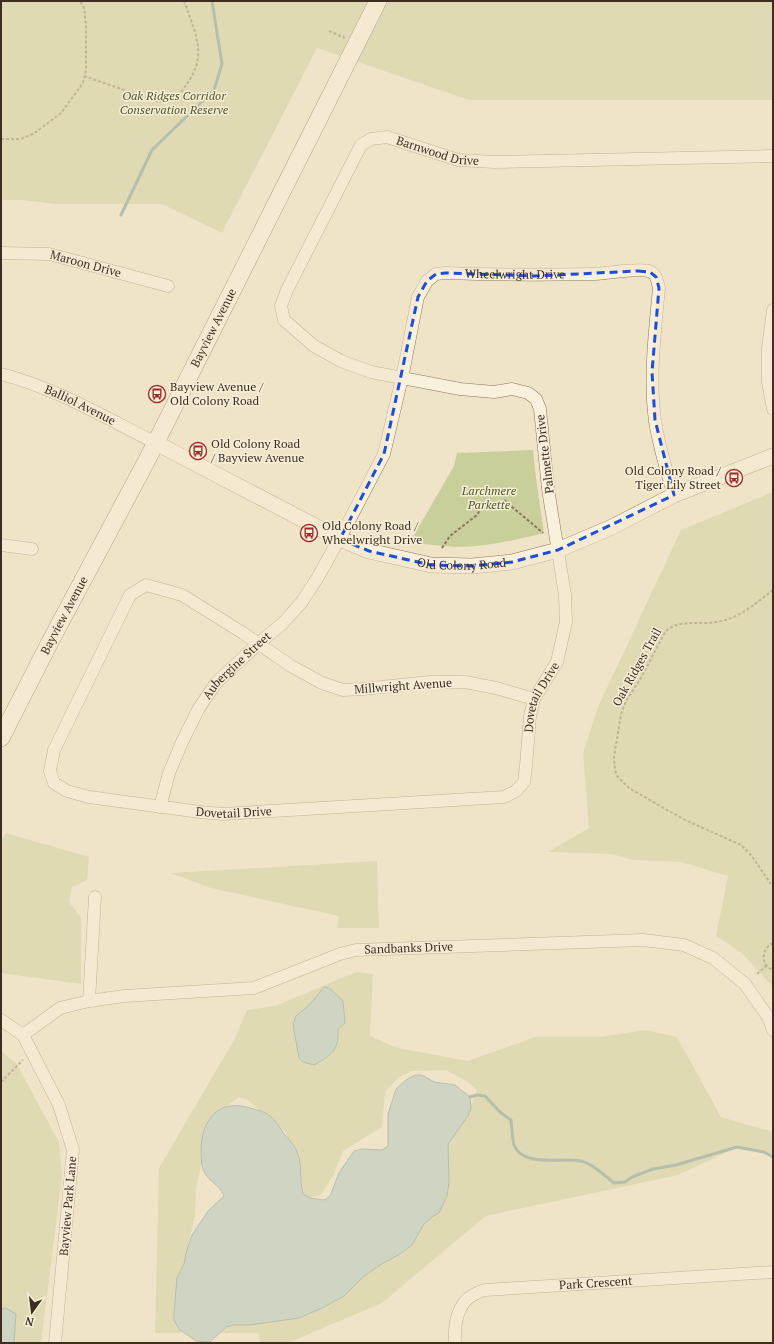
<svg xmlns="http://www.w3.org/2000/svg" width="774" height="1344" viewBox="0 0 774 1344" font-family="'PT Serif',serif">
<rect width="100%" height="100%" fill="#f0e4c8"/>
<path fill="#c9cf9b" d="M1,1H773V100H469L317,48L222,233L162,204H56L22,200H1Z
M533,450L536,478L544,533C516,540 486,547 456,547C440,546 425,544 410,542L454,466L457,453Z
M773,492V987L742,953L716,936L728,876L681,862L633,860L612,854L548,852L589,828L583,753L598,707L681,530Z
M6,833L89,857L87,880L72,887L69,902L81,918V984L1,973V841Z
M377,861L379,928H337L339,916L211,888L170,873Z
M356,972L373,974L370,1036L398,1048L468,1061L535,1037H601L645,1030L677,1037L721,1117L773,1132V1154L738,1147L678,1175L486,1216L382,1303L288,1343H261L258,1333H211L222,1317L258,1324L341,1288L408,1246L440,1202L441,1152L470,1108L477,1090L468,1082L446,1070L412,1071L399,1077L385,1092L382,1127L343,1151L334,1174L322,1194L317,1196L308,1198L296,1187L299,1166L286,1133L249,1101L239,1097L221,1110L204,1152L196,1188L195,1215L174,1315L182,1333H155L159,1168L234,1040L247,1010L275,1006Z
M1,1051L16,1063L59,1142L62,1176L41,1343H1Z"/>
<path fill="#a9c4bc" stroke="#6f938a" d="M324,987L329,988L343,1001L345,1023L338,1029C339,1050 332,1055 314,1065L303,1062L299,1058L293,1025L296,1016L311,1003Z
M415,1075H422L434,1082L455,1085L470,1097L471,1108L468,1116L448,1144L449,1182L447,1196L439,1213L432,1217L424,1224L412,1245L400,1254L380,1265L363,1277L344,1296L322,1308L299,1318L250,1325H233L226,1327L210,1342L196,1341L179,1329L174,1320V1313L177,1278L184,1264L186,1253L192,1235L208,1211L224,1196C220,1183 204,1181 202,1165C197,1132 210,1096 250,1108C257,1110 264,1111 270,1116C276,1120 280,1129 285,1135C289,1140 295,1146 297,1152C303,1166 299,1180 303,1194L310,1198L324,1200L330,1196L339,1173L354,1151L362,1149L382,1150L388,1146V1114L396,1089L406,1080Z
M6,1308L16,1314L14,1343H1V1309Z"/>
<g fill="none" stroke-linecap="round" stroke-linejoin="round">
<path stroke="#6f938a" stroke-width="3" d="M121,215L152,150L214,90L222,64L212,1
M470,1097L477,1095L485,1096L500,1112L511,1120C512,1128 512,1137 514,1145C523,1168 562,1157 580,1161C592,1163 604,1175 614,1183L625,1182L632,1177L653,1169L676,1165L737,1147L764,1152L773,1157"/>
<g stroke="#8d765c" stroke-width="13">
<g id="minor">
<path id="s1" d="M1,253L49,254L168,286"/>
<path d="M773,310L768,348V382L773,409"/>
<path id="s2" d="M1,374C56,388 106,418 156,443"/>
<path d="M1,545L32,549"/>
<path id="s3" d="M534,699L496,688L465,682H430L362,689L343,690L322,683L291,666L243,633L182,595L146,585L130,595L54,750L50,771L54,783L67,791L89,797L200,812L223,814L504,797L516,791L524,782L526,766L530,716L534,699L557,662L566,622L565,595L548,489L540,409L536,399L528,393L512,389L494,392L460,389L371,372L341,361L314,346L284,320L281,306L287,290L361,145L371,139L387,137L458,160L494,162L773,156"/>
<path id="s4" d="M160,807L169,773L182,742L199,708L216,683L259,643L282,624L301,603L318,577L349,521L384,454L402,378L418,297L427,281L436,274L446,273C495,275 542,275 590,274C607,274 633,268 649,271C657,274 657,281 659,288C655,332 649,377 655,421C659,446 666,470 674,495"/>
<path d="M89,1001L95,897"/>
<path d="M1,1020L23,1035L59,1105L73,1150L55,1343"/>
<path id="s5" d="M23,1035L60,1008L89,1001L124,996L254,988L340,954L356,950L643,940L684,945L713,958L745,984L768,1017L773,1030"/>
<path id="s6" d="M455,1343C454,1326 457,1303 473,1295C477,1293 481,1291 485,1290L773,1272"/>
</g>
</g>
<g stroke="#8d765c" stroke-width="16">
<g id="tertiary">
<path id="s7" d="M156,443L340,539L369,551L431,565L472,566L512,562L558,550L612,527L674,495L773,456"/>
</g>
</g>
<g stroke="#6f573f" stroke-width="18">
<g id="secondary">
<path id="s8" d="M1,738L51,640L147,460L378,1"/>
</g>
</g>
<path stroke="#8d765c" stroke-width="2" stroke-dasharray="3 2" stroke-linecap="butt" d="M329,31L345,38
M84,76L159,102L175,99C209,61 200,45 184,1
M1,139H20L33,134L61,113L83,83L86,70V26L84,8L80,1
M504,500L543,533
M442,548L450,536L477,515L484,503
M773,590C756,603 739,619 716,622C700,625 681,619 667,630L664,634L641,678L626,701L621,714L614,757L615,770L617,776L629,788L685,820L741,845L751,855L773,887
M773,943C761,949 760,965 773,970
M757,974L766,966
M1,1082L23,1060"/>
<use href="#minor" stroke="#faf1dc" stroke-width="12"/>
<use href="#tertiary" stroke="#faf1dc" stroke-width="15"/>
<use href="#secondary" stroke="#faf1dc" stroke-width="17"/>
</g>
<path d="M0 0H774V1344H0ZM638,271L650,272L656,277L659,288L652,372L655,420L674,495L558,550L512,562L472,566L431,565L369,551L340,539L384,454L418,297L427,281L436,274L446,273L535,276Z" fill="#f0e4c8" fill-opacity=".55" fill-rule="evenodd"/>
<path fill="none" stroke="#1d4ed8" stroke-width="3" stroke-dasharray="8 5" stroke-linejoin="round" d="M638,271L650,272L656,277L659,288L652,372L655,420L674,495L558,550L512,562L472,566L431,565L369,551L340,539L384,454L418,297L427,281L436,274L446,273L535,276Z"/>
<defs>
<g id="bus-ring" transform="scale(0.9)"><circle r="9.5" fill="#f7eed8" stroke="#9e2a2b" stroke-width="1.5"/><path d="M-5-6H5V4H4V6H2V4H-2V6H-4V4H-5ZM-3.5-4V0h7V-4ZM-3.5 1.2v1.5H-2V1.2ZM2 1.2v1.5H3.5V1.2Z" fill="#9e2a2b"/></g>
</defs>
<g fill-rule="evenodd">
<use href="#bus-ring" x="157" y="394"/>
<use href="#bus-ring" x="198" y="451"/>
<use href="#bus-ring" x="734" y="478"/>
<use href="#bus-ring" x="309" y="533"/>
</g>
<g text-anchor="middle" stroke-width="3" stroke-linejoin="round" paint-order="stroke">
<g font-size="12" font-style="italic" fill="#4d5a26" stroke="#f7eed8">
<text x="174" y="100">Oak Ridges Corridor<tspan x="174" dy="14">Conservation Reserve</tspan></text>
<text x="489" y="495">Larchmere<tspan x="489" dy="14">Parkette</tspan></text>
</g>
<g font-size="12" fill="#3d2e20" stroke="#f7eed8">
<text dy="4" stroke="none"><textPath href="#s3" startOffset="2065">Barnwood Drive</textPath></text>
<text dy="4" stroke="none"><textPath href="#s1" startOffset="86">Maroon Drive</textPath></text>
<text dy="4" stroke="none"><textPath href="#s4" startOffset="694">Wheelwright Drive</textPath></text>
<text dy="4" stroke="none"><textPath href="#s8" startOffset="462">Bayview Avenue</textPath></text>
<text dy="4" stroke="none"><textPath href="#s2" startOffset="85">Balliol Avenue</textPath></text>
<text transform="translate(545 454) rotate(-97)" y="4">Palmette Drive</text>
<text dy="4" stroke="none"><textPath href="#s7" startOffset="333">Old Colony Road</textPath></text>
<text dy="4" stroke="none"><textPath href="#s8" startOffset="138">Bayview Avenue</textPath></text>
<text dy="4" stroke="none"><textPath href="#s4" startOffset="164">Aubergine Street</textPath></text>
<text transform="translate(637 667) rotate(-61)" y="4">Oak Ridges Trail</text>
<text transform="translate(403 686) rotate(-4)" y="4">Millwright Avenue</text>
<text dy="4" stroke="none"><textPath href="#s3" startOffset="1212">Dovetail Drive</textPath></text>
<text dy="4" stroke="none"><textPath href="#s3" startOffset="828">Dovetail Drive</textPath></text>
<text dy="4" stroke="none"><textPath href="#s5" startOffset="403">Sandbanks Drive</textPath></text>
<text transform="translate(68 1206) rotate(-85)" y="4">Bayview Park Lane</text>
<text dy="4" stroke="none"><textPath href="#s6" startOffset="178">Park Crescent</textPath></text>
</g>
<g font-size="12" fill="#3d2e20" stroke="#f7eed8" text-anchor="start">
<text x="170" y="391">Bayview Avenue /<tspan x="170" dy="14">Old Colony Road</tspan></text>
<text x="211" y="448">Old Colony Road<tspan x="211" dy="14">/ Bayview Avenue</tspan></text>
<text x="721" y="475" text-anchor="end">Old Colony Road /<tspan x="721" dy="14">Tiger Lily Street</tspan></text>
<text x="322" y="530">Old Colony Road /<tspan x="322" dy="14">Wheelwright Drive</tspan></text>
</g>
</g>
<rect width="774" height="1344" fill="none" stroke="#3d2e20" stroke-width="4"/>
<g transform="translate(32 1312) rotate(194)" stroke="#f7eed8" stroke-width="3" paint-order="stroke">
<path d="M0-3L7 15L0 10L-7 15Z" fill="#3d2e20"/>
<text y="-6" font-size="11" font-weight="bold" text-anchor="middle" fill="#3d2e20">N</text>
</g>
</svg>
